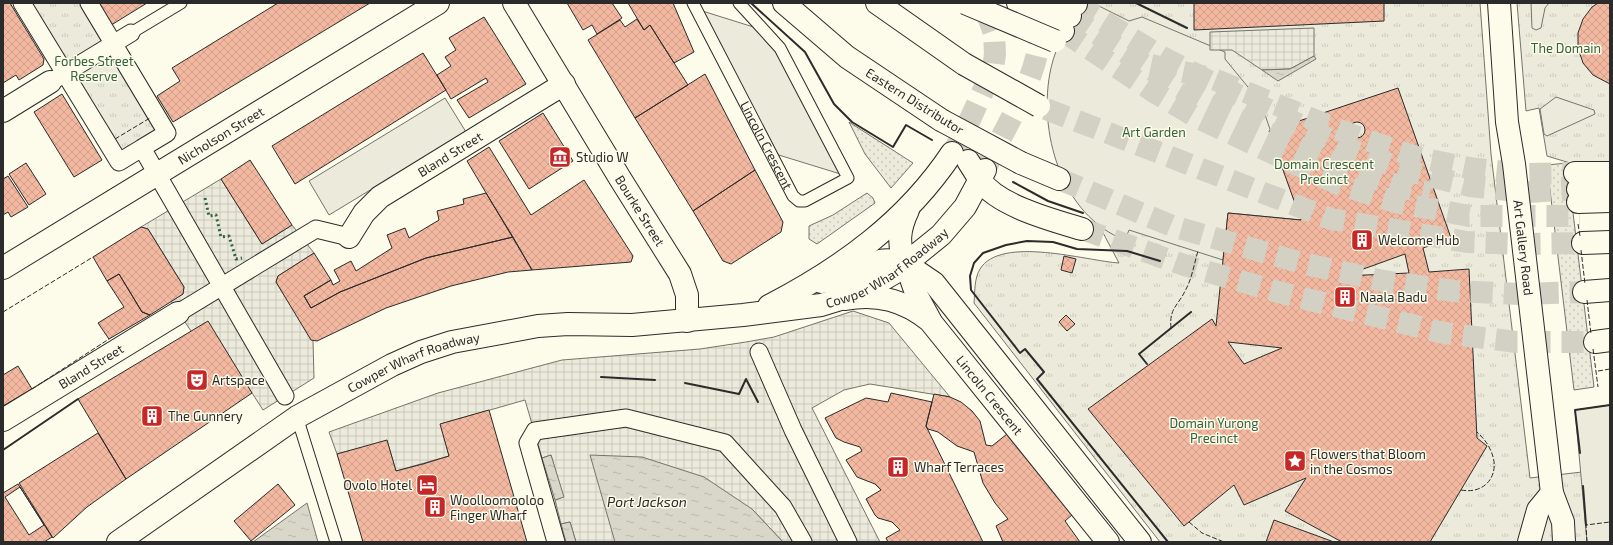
<svg xmlns="http://www.w3.org/2000/svg" width="1613" height="545" viewBox="0 0 1613 545" font-family="'Exo 2',sans-serif">
<defs>
<pattern id="grass-dots" width="8" height="8" patternUnits="userSpaceOnUse"><rect width="8" height="8" fill="#ecebdb"/><path d="M2 2h.1M6 6h.1" fill="none" stroke="#cbcabc" stroke-width="1.8" stroke-linecap="round"/></pattern>
<pattern id="park-tufts" width="24" height="20" patternUnits="userSpaceOnUse"><rect width="24" height="20" fill="#ecebdb"/><path d="M3 7l-1-3M5 7V3M7 7l1-3M15 17l-1-3M17 17v-4M19 17l1-3" fill="none" stroke="#cbcabc"/></pattern>
<pattern id="plaza-grid" width="8" height="8" patternUnits="userSpaceOnUse"><rect width="8" height="8" fill="#eceadb"/><path d="M0 4h8M4 0v8" fill="none" stroke="#cbc9bc"/></pattern>
<pattern id="water-ripples" width="26" height="14" patternUnits="userSpaceOnUse"><rect width="26" height="14" fill="#d8d7c9"/><path d="M2 4q2-2 4 0t4 0M15 11q2-2 4 0t4 0" fill="none" stroke="#bab9ad"/></pattern>
<pattern id="building-cross-hatch" width="8" height="8" patternUnits="userSpaceOnUse"><rect width="8" height="8" fill="#f2b8a0"/><path d="M0 0l8 8M0 8l8-8" fill="none" stroke="#d09e8a"/></pattern>
</defs>
<rect width="100%" height="100%" fill="#fdfbea"/>
<path fill="url(#grass-dots)" stroke="#74746e" d="M849,122L913,163L891,188L865,154Z
M1567,163L1594,387L1574,390L1547,165Z
M867,193L873,198L875,203L817,244L809,239V226L833,215Z"/>
<path fill="url(#park-tufts)" stroke="#74746e" d="M17,3H92L172,134L117,167Z
M1092,3H1480L1491,154L1530,478L1582,472L1587,542H1160L974,303C975,292 974,279 980,269C1001,235 1087,261 1119,263L1072,174Z
M1517,3H1610V162L1580,166L1547,156L1539,108L1526,111Z"/>
<path fill="#ecebdb" stroke="#74746e" d="M1077,3H1093L1129,21L1142,17L1225,52V59L1261,103L1301,220L1228,213L1223,260L1129,230L1125,240C1061,216 1037,130 1051,68C1056,46 1068,24 1077,3Z
M1531,3H1549L1545,8L1541,28L1536,30L1532,28Z
M1556,97L1594,110L1595,114L1547,136L1544,134L1540,109Z
M1610,405V542H1587L1575,410Z"/>
<path fill="#eceadb" stroke="#74746e" d="M696,9L763,30L847,176L769,152Z
M445,98L466,132L329,215L309,181Z"/>
<path fill="url(#plaza-grid)" stroke="#74746e" d="M1314,28V56L1290,69L1262,70L1232,50H1210V32Z
M221,179L262,244L292,225L314,253L278,276L276,282L313,341L314,378L263,410L252,393L191,331L171,301L183,294L184,287L148,229L141,227Z
M853,311L889,323L950,397L870,384L844,390L812,408L880,542H783L752,509L615,542H576L570,522L561,524L555,500L563,497L551,455L542,458L525,400L441,424L449,456L396,471L387,441L337,454L329,432L438,393L562,360L700,349L746,342L774,337Z"/>
<path fill="url(#water-ripples)" stroke="#74746e" d="M1314,56L1316,59L1278,81L1262,70L1290,69Z
M551,455L564,497L555,500L542,458Z
M590,455L642,457L704,477L752,509L783,542H615Z
M307,503L318,542H253Z
M570,522L576,542H566L561,524Z"/>
<path fill="url(#building-cross-hatch)" stroke="#2b2b2b" fill-rule="evenodd" d="M3,3H10L44,59L43,65L19,80L16,75L3,83Z
M93,3H147L108,27Z
M278,3H370L173,122L157,96L180,81L172,68Z
M567,3H612L622,18L597,34L592,25L583,30Z
M628,3H673L694,52L674,63L650,25L644,30Z
M1194,3H1384V21L1194,30Z
M1598,3H1610V84L1593,75L1583,63L1578,48V33L1583,19L1592,7Z
M484,17L526,84L469,118L457,100L488,82L486,78L451,99L437,75L451,66L445,57L456,50L449,38Z
M637,19L644,30L650,25L688,85L635,118L588,40L620,20L625,27Z
M423,53L446,90L295,184L272,146Z
M705,74L755,170L693,211L635,118Z
M1398,88L1451,238L1423,248L1429,272L1469,269L1477,438L1487,446L1430,542H1342L1285,511L1306,478L1244,505L1234,485L1184,526L1088,409L1212,319L1216,326L1228,213L1301,220L1269,131ZM1405,254L1409,273L1344,276ZM1228,342L1282,348L1244,364Z
M62,94L102,160L74,177L34,112Z
M543,113L573,161L529,189L499,141Z
M1349 130a8 8 0 1 1 16 0a8 8 0 1 1-16 0Z
M489,147L531,215L584,180L633,256L631,262L532,270L467,161Z
M250,160L292,225L262,244L221,179Z
M26,163L46,194L29,205L9,174Z
M755,170L783,222L781,232L731,264L723,261L693,211Z
M8,176L28,207L11,217L8,212L3,215V179Z
M486,193L513,237L426,258L340,292L311,308L304,296L331,280L333,285L340,281L334,270L351,261L356,271L392,248L387,235L405,228L409,238L439,220L437,211L464,204L463,199Z
M141,227L148,229L184,287L183,294L150,315L142,312L119,274L107,281L93,257Z
M1354 241a8 8 0 1 1 16 0a8 8 0 1 1-16 0Z
M513,237L532,270L508,272L451,286L386,308L317,341L311,340L276,282L278,276L314,253L331,280L304,296L311,308L340,292L426,258Z
M1064,256L1076,259L1072,273L1061,270Z
M119,274L142,312L150,315L109,339L98,323L124,307L107,281Z
M1066,315L1075,324L1067,331L1059,322Z
M208,321L252,393L126,479L78,399Z
M18,366L32,389L3,406V375Z
M891,393L932,402L926,426L983,542H888L886,538L900,530L892,522L878,518L875,515L866,499L881,490L875,484L857,477L846,460L862,451L860,447L844,442L836,438L825,418L866,398L888,402Z
M934,394L950,397L961,402L972,411L980,421L986,445L992,446L1007,434L1073,514L1065,521L1080,542H1003L996,526L1008,519L995,503L983,483L974,452L957,446L938,432L928,429L926,426Z
M489,410L527,542H363L337,454L387,440L396,471L423,464L449,456L440,424Z
M98,433L126,479L87,507L53,538L19,483Z
M18,484L52,537L44,542H3V493Z
M278,484L295,505L251,541L234,521Z
M20,487L44,525L29,535L5,497Z
M1274,520L1334,542H1266Z"/>
<g fill="none" stroke-linecap="round" stroke-linejoin="round">
<path stroke="#d3d1c4" stroke-width="22" stroke-dasharray="22 11" stroke-linecap="butt" d="M1076,4L1162,57L1207,80L1354,151L1408,171L1470,186L1527,192L1578,189"/>
<path stroke="#d3d1c4" stroke-width="22" stroke-dasharray="22 11" stroke-linecap="butt" d="M952,153L962,137L993,69L995,54L994,33L983,3
M987,166C1007,122 1042,73 1040,23"/>
<path stroke="#d3d1c4" stroke-width="22" stroke-dasharray="22 11" stroke-linecap="butt" d="M1070,16L1175,85L1208,104L1346,169L1403,188L1430,193
M1063,31L1154,92L1196,117L1338,184L1395,202L1469,216H1580
M1151,65L1211,78L1352,135L1416,157L1469,168L1524,174L1575,173
M1046,109L1331,219L1467,242L1525,244L1583,243
M1059,179L1172,226L1302,263L1383,281L1454,291L1520,294L1584,292
M1082,229L1184,265L1286,294L1444,333L1516,342H1595"/>
<g stroke="#2b2b2b" stroke-width="13">
<g id="service">
<path id="s1" d="M693,3L793,196L799,201H805L848,178L780,48L739,3"/>
<path d="M131,33L181,3"/>
<path d="M297,417L336,542"/>
</g>
</g>
<g stroke="#2b2b2b" stroke-width="19">
<path id="pedestrian" d="M22,3L119,162L142,148L285,396
M89,3L167,133L142,148
M54,80L131,33
M178,313L316,229L349,237
M759,352L793,430L848,542
M556,542L528,443L535,431L626,418L725,443L783,507L803,542"/>
</g>
<g stroke="#2b2b2b" stroke-width="24">
<g id="minor">
<path id="s2" d="M514,3L621,180L680,274L687,295V321"/>
<path d="M3,111L50,82"/>
<path id="s3" d="M349,237L364,213L380,197L564,84"/>
<path d="M906,264L934,283L1140,542"/>
<path d="M906,264L917,296L930,320"/>
<path id="s4" d="M3,268L438,3"/>
<path id="s5" d="M845,299C877,293 904,300 930,321L1108,542"/>
<path id="s6" d="M3,420L178,313"/>
</g>
</g>
<g stroke="#2b2b2b" stroke-width="24">
<g id="tertiary">
<path d="M1074,3L1076,4"/>
<path id="s7" d="M1499,3L1507,122L1514,164L1552,493L1563,522L1564,542"/>
<path d="M1578,189L1610,188"/>
<path d="M1529,542L1538,510L1552,493"/>
</g>
</g>
<g stroke="#2b2b2b" stroke-width="24">
<g id="secondary">
<path d="M968,161L980,180"/>
<path d="M906,264C897,244 899,229 908,210"/>
<path d="M821,282C830,281 841,281 849,278C874,268 874,253 906,264"/>
<path d="M769,306C842,268 906,222 952,153"/>
<path id="s8" d="M118,542L297,417L392,365L421,352L452,342L538,326L568,324L632,325L743,315L821,305L860,293L894,273L941,235L965,207L985,170"/>
</g>
</g>
<g stroke="#2b2b2b" stroke-width="24">
<path id="primary" d="M1018,3L1039,16"/>
</g>
<g stroke="#2b2b2b" stroke-width="24">
<path id="motorway" d="M784,3L847,57L941,120
M877,3L964,64
M1049,3L1070,16
M1039,16L1063,31
M1021,163L1059,179
M1575,173H1610
M980,180C998,206 1052,220 1082,229
M1578,202L1610,201
M1583,243L1610,242
M1584,292L1610,290
M1595,342L1610,340"/>
</g>
<use href="#service" stroke="#fdfbea" stroke-width="11"/>
<use href="#pedestrian" stroke="#fdfbea" stroke-width="17"/>
<use href="#minor" stroke="#fdfbea" stroke-width="22"/>
<use href="#tertiary" stroke="#fdfbea" stroke-width="22"/>
<use href="#secondary" stroke="#fdfbea" stroke-width="22"/>
<use href="#primary" stroke="#fdfbea" stroke-width="22"/>
<use href="#motorway" stroke="#fdfbea" stroke-width="22"/>
<g stroke="#2b2b2b" stroke-width="24" stroke-linecap="butt">
<path id="motorway-bridge" d="M965,3L1055,41
M964,64L1039,106
M941,120L1021,163"/>
</g>
<use href="#motorway-bridge" stroke="#fdfbea" stroke-width="22"/>
<path stroke="#34623c" stroke-width="3" stroke-dasharray="2 3" stroke-linecap="butt" d="M205,198L209,216L216,215L221,237L229,236L236,259L242,258"/>
<path stroke="#2b2b2b" stroke-width="1" stroke-dasharray="5 2" stroke-linecap="butt" d="M115,139L150,118
M1578,224L1580,236
M1581,250L1585,284
M1587,300L1591,334
M3,312L93,257
M1171,328C1169,308 1178,306 1185,291C1192,279 1194,264 1198,251
M1593,349L1598,387
M1598,371L1610,369
M32,389L109,339
M1461,490C1487,495 1502,472 1490,449C1487,442 1482,437 1477,432
M1189,522L1202,533L1224,542
M1587,542L1586,525L1610,522"/>
<path stroke="#2b2b2b" stroke-width="2" d="M751,3L805,52L834,104L852,122L893,147L906,125L932,140
M1136,3L1187,28
M1013,182L1048,201L1083,213
M1160,261L1127,251L1077,249L1053,242L1027,241L1006,245L983,253L974,263L970,276L971,290L1020,353L1025,349L1044,372L1037,379L1168,542
M1147,364L1139,354L1191,312
M601,377L655,380
M685,383L739,394L746,379L758,402
M3,450L78,399
M1580,453L1575,410L1610,405
M1583,486L1586,525"/>
</g>
<defs>
<g id="museum-square" transform="scale(1.15)"><rect x="-9" y="-9" width="18" height="18" rx="4" fill="#c62828" stroke="#fdfbea"/><path d="M0-6L6-3V-2H-6V-3ZM-5-1h2V3h-2ZM-1-1h2V3h-2ZM3-1h2V3H3ZM-6 4H6V6H-6Z" fill="#fff"/></g>
<g id="building-square" transform="scale(1.15)"><rect x="-9" y="-9" width="18" height="18" rx="4" fill="#c62828" stroke="#fdfbea"/><path d="M-4-6H4V6H1V3H-1V6H-4ZM-2.5-4.3h1.7v1.8h-1.7ZM.8-4.3h1.7v1.8H.8ZM-2.5-1h1.7V.8h-1.7ZM.8-1h1.7V.8H.8Z" fill="#fff"/></g>
<g id="theatre-square" transform="scale(1.15)"><rect x="-9" y="-9" width="18" height="18" rx="4" fill="#c62828" stroke="#fdfbea"/><path d="M-5-5.5Q0-4 5-5.5V0Q5 5 0 6Q-5 5-5 0ZM-3.3-2.5H-1v1.5H-3.3ZM1-2.5H3.3v1.5H1ZM-2.8 1Q0 5.5 2.8 1Z" fill="#fff"/></g>
<g id="sight-square" transform="scale(1.15)"><rect x="-9" y="-9" width="18" height="18" rx="4" fill="#c62828" stroke="#fdfbea"/><path d="M0-6L1.8-2.2L6-1.7L2.9 1.2L3.7 5.4L0 3.3L-3.7 5.4L-2.9 1.2L-6-1.7L-1.8-2.2Z" fill="#fff"/></g>
<g id="hotel-square" transform="scale(1.15)"><rect x="-9" y="-9" width="18" height="18" rx="4" fill="#c62828" stroke="#fdfbea"/><path d="M-6-4.5h1.5V1H6V5H4.5V3h-9V5H-6ZM-4 0a1.8 1.8 0 1 1 3.6 0ZM.5 0V-2.5h3Q6-2.5 6 0Z" fill="#fff"/></g>
</defs>
<g fill-rule="evenodd">
<use href="#museum-square" x="560" y="157"/>
<use href="#building-square" x="1362" y="240"/>
<use href="#building-square" x="1345" y="297"/>
<use href="#theatre-square" x="197" y="380"/>
<use href="#building-square" x="152" y="416"/>
<use href="#sight-square" x="1295" y="461"/>
<use href="#building-square" x="898" y="467"/>
<use href="#hotel-square" x="427" y="485"/>
<use href="#building-square" x="435" y="507"/>
</g>
<g text-anchor="middle" stroke-width="3" stroke-linejoin="round" paint-order="stroke">
<g font-size="13" fill="#34623c" stroke="#fdfbea">
<text x="1566" y="53">The Domain</text>
<text x="94" y="66">Forbes Street<tspan x="94" dy="15">Reserve</tspan></text>
<text x="1154" y="137">Art Garden</text>
<text x="1324" y="169">Domain Crescent<tspan x="1324" dy="15">Precinct</tspan></text>
<text x="1214" y="428">Domain Yurong<tspan x="1214" dy="15">Precinct</tspan></text>
</g>
<g font-size="13" fill="#2b2b2b" stroke="#fdfbea">
<text transform="translate(915 101) rotate(32)" y="5">Eastern Distributor</text>
<text dy="5" stroke="none"><textPath href="#s4" startOffset="255">Nicholson Street</textPath></text>
<text dy="5" stroke="none"><textPath href="#s1" startOffset="160">Lincoln Crescent</textPath></text>
<text dy="5" stroke="none"><textPath href="#s3" startOffset="133">Bland Street</textPath></text>
<text dy="5" stroke="none"><textPath href="#s2" startOffset="243">Bourke Street</textPath></text>
<text dy="5" stroke="none"><textPath href="#s7" startOffset="246">Art Gallery Road</textPath></text>
<text dy="5" stroke="none"><textPath href="#s8" startOffset="839">Cowper Wharf Roadway</textPath></text>
<text dy="5" stroke="none"><textPath href="#s8" startOffset="348">Cowper Wharf Roadway</textPath></text>
<text dy="5" stroke="none"><textPath href="#s6" startOffset="103">Bland Street</textPath></text>
<text dy="5" stroke="none"><textPath href="#s5" startOffset="186">Lincoln Crescent</textPath></text>
</g>
<g font-size="13" fill="#2b2b2b" stroke="#fdfbea" text-anchor="start">
<text x="576" y="162">Studio W</text>
<text x="1378" y="245">Welcome Hub</text>
<text x="1360" y="302">Naala Badu</text>
<text x="212" y="385">Artspace</text>
<text x="168" y="421">The Gunnery</text>
<text x="1310" y="459">Flowers that Bloom<tspan x="1310" dy="15">in the Cosmos</tspan></text>
<text x="914" y="472">Wharf Terraces</text>
<text x="412" y="490" text-anchor="end">Ovolo Hotel</text>
<text x="450" y="505">Woolloomooloo<tspan x="450" dy="15">Finger Wharf</tspan></text>
</g>
<g font-size="14" font-style="italic" fill="#2b2b2b" stroke="#fdfbea">
<text x="647" y="507">Port Jackson</text>
</g>
</g>
<rect width="1613" height="545" fill="none" stroke="#2b2b2b" stroke-width="8"/>
</svg>
